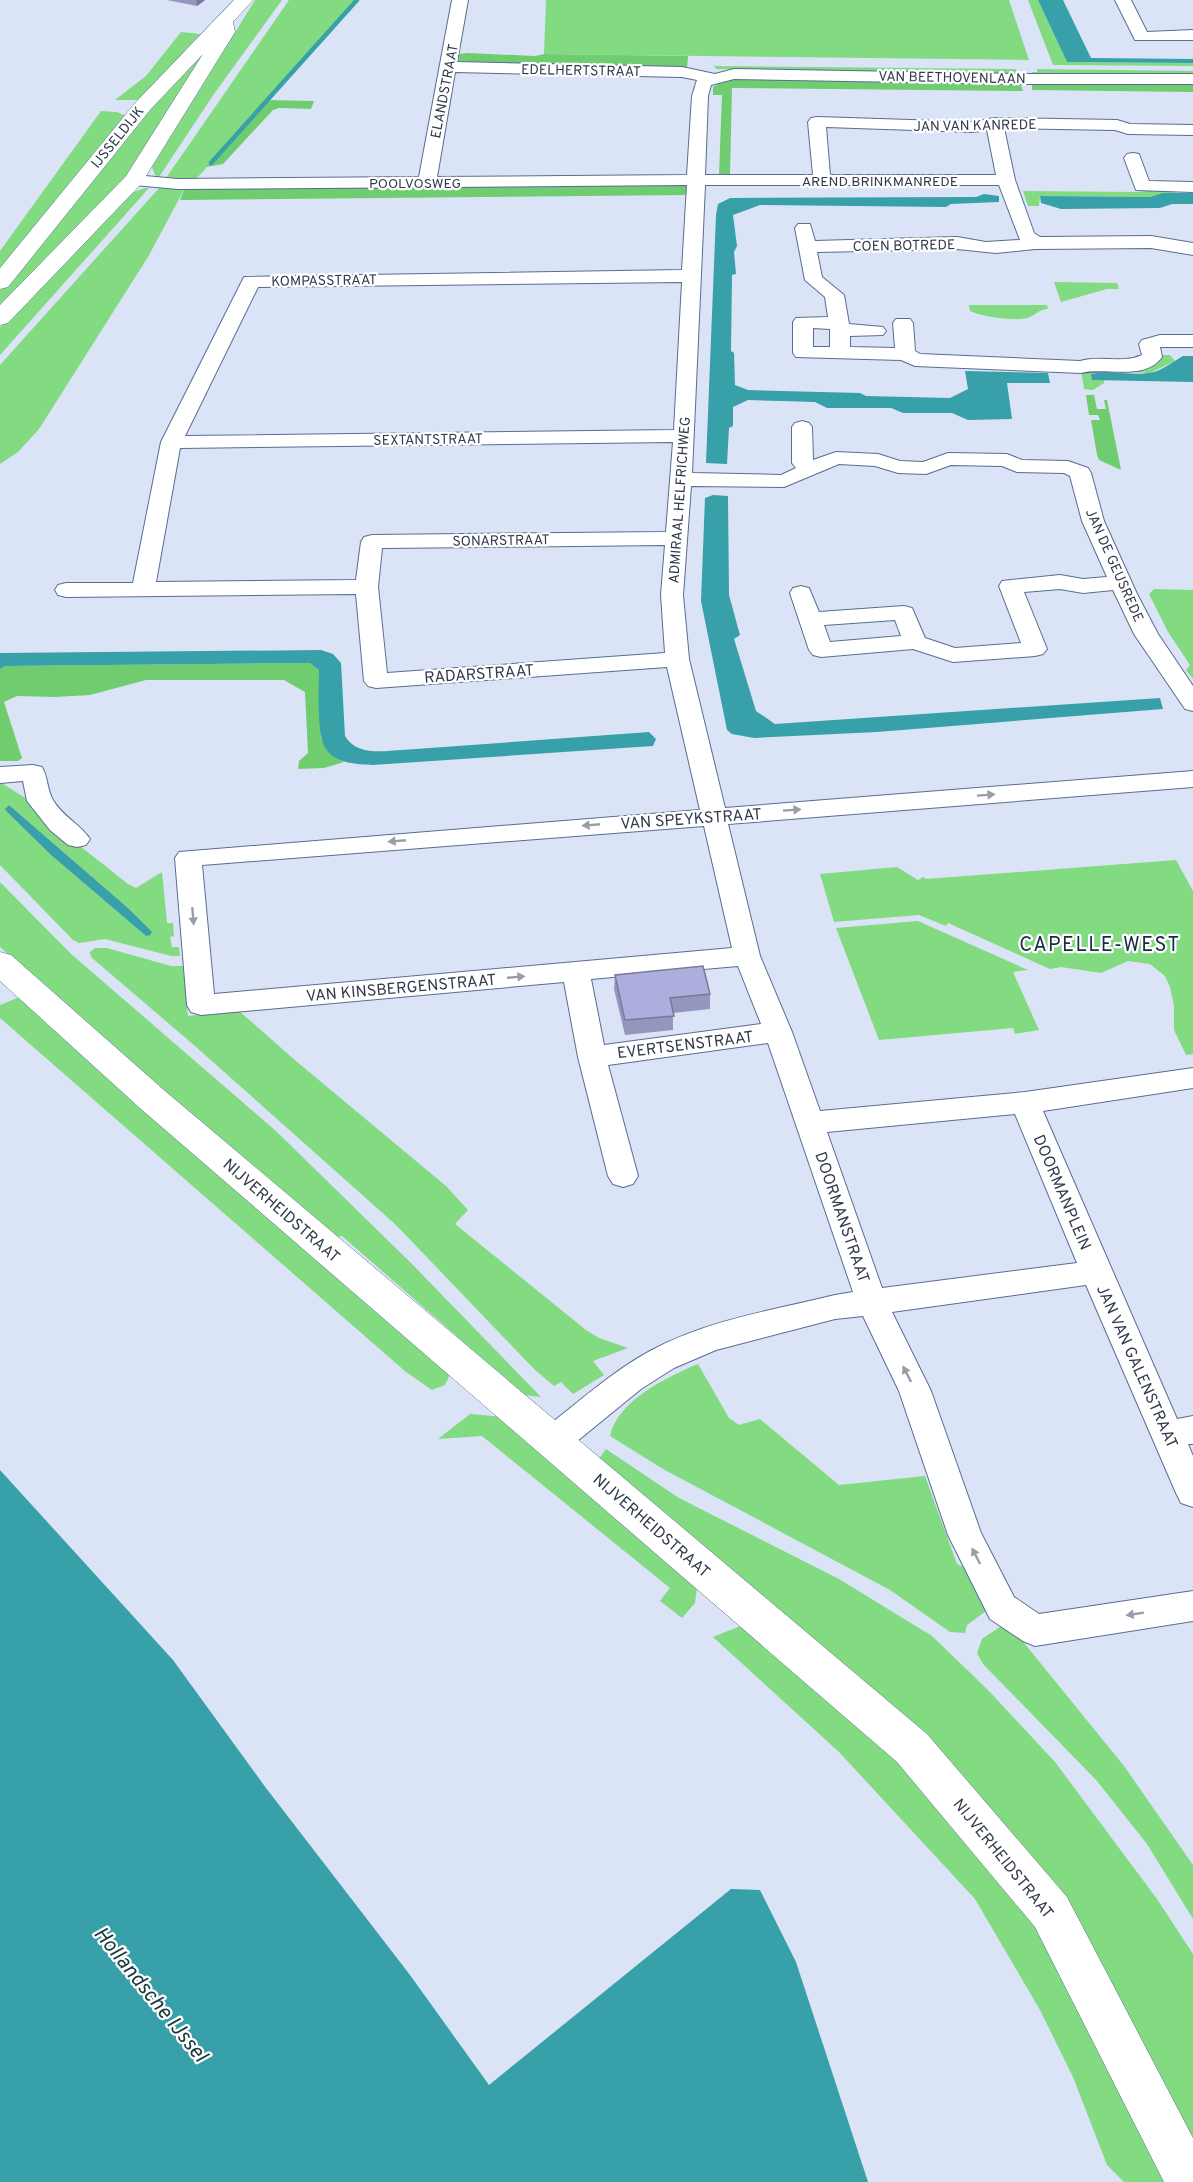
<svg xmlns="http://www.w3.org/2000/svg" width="1193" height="2182" viewBox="0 0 1193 2182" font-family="Overpass,sans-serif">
<rect width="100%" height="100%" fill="#dbe4f6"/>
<path fill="#82da81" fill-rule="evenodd" d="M255,0H282L214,94L159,177L155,175L152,167Z
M289,0H356L333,30L196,179L166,178Z
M546,0H1009L1029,60L544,54Z
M1028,0H1038L1067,62L1193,63V66L1053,65Z
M181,32L200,34L140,100H115L146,76Z
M210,43L137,166L0,309V290L124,135Z
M714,66L1016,69L1017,74L716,69Z
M1037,69L1193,71V76L1033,74L1032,72H1037Z
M101,111L117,112L126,116L0,270V251Z
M145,188H149L0,355V327L134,192Z
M159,188H185L148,257L39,429L18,452L0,464V365Z
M1153,189H1193L1150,197L1040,196L1039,206H1028L1023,191L1140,192Z
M1054,282L1117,283L1119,289H1107L1061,302Z
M969,305H1047L1048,309C1039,309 1035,316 1027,318C1011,321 984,317 970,311Z
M1158,355H1170L1175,361L1150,373L1103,371L1091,374L1092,380H1104V383L1093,390L1084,389L1081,370Z
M1154,589L1193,590V679L1186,670L1190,665L1168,632L1149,594Z
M0,782L27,799L64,840L70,838L128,884L136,888L162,872L167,923H173L174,936L170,937L172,947H179L180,956H171L105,939L79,943L73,940L0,865ZM9,805L128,908L151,932L146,936L51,855L8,813L6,809Z
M1176,860L1193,891V1054L1186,1055L1174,1030V1006L1170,987L1165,976L1150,964L1128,961L1101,973L1061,967L1050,969L948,923L946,926L919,915L834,922L820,874L897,867L918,880L923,877L926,879Z
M0,882L70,953L277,1132L411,1263L541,1397L524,1395L342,1236L330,1239L0,947Z
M918,921L1028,970L1013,972L1039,1030L1015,1034L1013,1028L879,1040L836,928Z
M95,948H107L171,966H183L188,1016L238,1010L296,1061L446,1186L468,1210L455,1224L586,1330L599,1338L628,1348L593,1361L604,1375L573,1394L561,1382L554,1386L534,1369L396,1225L195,1046L91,957L90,952Z
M27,994L452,1370L445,1385L432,1390L406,1372L0,1018V1005Z
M698,1364L729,1418L739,1425L760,1419L839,1485L925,1476L957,1564L978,1573L997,1603L967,1625L965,1633L950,1632L890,1590L663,1469L610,1436C618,1400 667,1377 698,1364Z
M470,1414L504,1417L697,1588L695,1603L682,1618L660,1601L670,1588L482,1436L438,1439Z
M606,1449L679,1498L839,1579L932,1636L988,1690L1055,1762L1157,1899L1193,1954V2143L1081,1941L598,1460Z
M1007,1622L1124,1766L1193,1865V1919L1147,1844L1097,1781L983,1664L977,1653L982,1639Z
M743,1625L915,1775L1008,1886L1070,1980L1171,2182H1124L1107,2165L1073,2077L1040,2010L975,1899L839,1752L713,1637Z"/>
<path fill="#6fcd6f" d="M468,53L535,56L544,54L688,56L687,69L458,63L459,54Z
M736,79L988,83L1021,85L1023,91L732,88L730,175H719L722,95H713V87L721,82Z
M1037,83H1193V92L1032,90V85Z
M267,100L314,101L311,109L279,108L273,110L223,164L206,167Z
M690,184L689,195L180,200L185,188Z
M1086,395H1094L1097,409H1106L1104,400H1107L1121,470L1099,460L1097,455L1091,420H1100L1098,415H1089Z
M302,663H310L319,670L321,738L334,756L344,762L324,768L298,769L299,761L308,753L305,692L284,680H146L90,695L55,697L17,696L4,702L22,758L18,761H0V669L6,666Z"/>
<path fill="#37a0a9" d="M1038,0H1063L1091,58L1193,59V63L1067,62Z
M1163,193H1193V204H1172L1160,208L1061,209L1041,203L1040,196L1150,197Z
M984,194L999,196V202L951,204L946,207L760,205L733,215L737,246L734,252L736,274L732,275L731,351L734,353L735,385L748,390L860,393L866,396L950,398L968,389L965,371L1048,373L1050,383H1007L1012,419L968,420L952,413H903L891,408H827L815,402L748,400L733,407V426L729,428L727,464L706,463L716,215L718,204L730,198L976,197Z
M1183,356H1193V382L1092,380L1091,374C1112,369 1133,377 1154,372C1164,369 1174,361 1183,356Z
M713,495L728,496L729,595L740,635L734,639L756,711L775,724L1160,698L1163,709L877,732L754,738L732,734L727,730L701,601L705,498Z
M321,650L333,654L341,663L345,736C357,756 382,751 402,750L649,732L656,739L653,746L373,765C357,764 336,764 326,749C316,735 319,688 319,670L310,663L6,666L0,669V653Z
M9,805L128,908L152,932L150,935L146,936L51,855L8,813L5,809Z
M0,1470L173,1660L266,1788L410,1975L489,2085L731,1889L760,1890L796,1962L868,2182H0Z"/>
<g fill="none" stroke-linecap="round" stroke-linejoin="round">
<path stroke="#37a0a9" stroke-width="4.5" d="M211,163L357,0"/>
<g stroke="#596c93" stroke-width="2">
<path id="minor" d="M452,0H468L457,62L682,67L715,74L734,69L1023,74H1193V84H1023L734,79L711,85L708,96L705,175H813L808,122L811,118L817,117L973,122L994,118L1117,120L1130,124L1193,125V135L1128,134L1115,130L1004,128L1015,180L1034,233L1040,237L1151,236L1193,243V255L1151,248L1035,249L996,253L957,249L817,252L822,277L844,295L849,324L883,327L886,331L883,335L850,336V347L895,348L893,323L896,319H910L913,323L915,351L920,354L1080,361C1100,355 1123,364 1142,355L1139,344L1142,340L1160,335H1193V347H1160L1162,357C1146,381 1105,367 1081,373L915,366L901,360L796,357L793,353V322L796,318L828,317L825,297L805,280L795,228L798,224H810L815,241L957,237L986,242L1020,240L999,185H705L692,473L781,475L796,468L792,463V427L795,423L802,421L809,423L812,427L813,460L836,452L878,454L900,461L923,462L948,453L1007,454L1022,460L1068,461L1088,468L1091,473L1104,521L1137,594L1158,634L1193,686V711L1185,709L1134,634L1113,590L1083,593L1060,589L1024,592L1047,649L1043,654L1035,656L953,662L913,649L821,657L813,655L809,650L790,593L793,588L801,586L809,588L819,612L904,606L912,608L925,638L955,648L1021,643L999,586L1002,581L1060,575L1083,579L1107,577L1082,521L1070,476L1064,473L1017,472L1002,466L951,465L926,474L898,473L875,466L839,464L784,487L691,486L683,595L689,659L725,808L1193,771V787L728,824L760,956L792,1032L820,1111L1025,1092L1193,1068V1088L1043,1111L1177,1419L1193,1416V1444H1188L1193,1456V1507L1181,1503L1176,1493L1086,1285L892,1312L931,1391L981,1533L1014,1597L1039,1614L1193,1591V1621L1035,1646L1023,1641L990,1619L948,1535L899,1391L863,1316L835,1319L716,1350L674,1368L641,1389L565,1451L553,1455L541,1451L537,1441L541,1431C577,1404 612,1371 652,1350C708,1320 774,1310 835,1295L853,1292L768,1043L608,1065L638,1176L633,1184L623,1187L613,1184L608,1176L578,1057L564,982L201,1015L191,1012L187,1005L175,858L179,852L700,810L667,667L376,688L368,686L364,681L356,594L66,597L58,595L55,590L58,585L66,583H133L161,442L244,277L682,270L687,185L178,189L134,185L128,184L125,180L128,176L134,175L178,179L419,177ZM455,72L682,77L697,80L692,96L687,175L437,177ZM826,127L973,132L987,130L996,175H830ZM682,282L674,430L185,436L258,287ZM813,328L830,329V347H813ZM673,442L666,532L372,535L364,537L361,542L356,580L156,582L180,448ZM665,545L661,595L665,653L387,673L378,587L382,548ZM895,620L901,636L830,642L824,625ZM704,826L732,948L214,994L202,865ZM738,966L761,1024L604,1045L591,979ZM1015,1114L1077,1263L882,1288L827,1132Z
M1115,0H1131L1147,32L1193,30V40H1135Z
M1133,153L1139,154L1149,181L1193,182V192L1136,190L1124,158L1127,154Z
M33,765L42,767C48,777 47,790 53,800C62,816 80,824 90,839L86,845L77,847L68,845L50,830L27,801L23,781L0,783V767Z"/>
</g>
<g stroke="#596c93" stroke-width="1">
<path id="tertiary" d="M234,0H253L233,22L235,32L141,184L8,323L0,325V305L126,176L203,54L150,110L8,287L0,289V268L136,102Z
M0,952L11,955L165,1091L927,1734L1067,1897L1193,2138V2182H1164L1035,1927L897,1762L141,1109L0,981Z"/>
</g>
<use href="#minor" fill="#fff" fill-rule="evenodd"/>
<use href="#tertiary" fill="#fff" fill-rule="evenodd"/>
</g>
<path fill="#9596be" d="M167,0H205L197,6Z
M615,975L710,994V1009L673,1013V1030L625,1035L614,989Z"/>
<path fill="#797a9b" d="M196,0H205L197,6Z"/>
<path fill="#adaedd" stroke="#797a9b" stroke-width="1.5" d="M703,966L710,994L670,998L674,1016L625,1020L615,975Z"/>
<defs><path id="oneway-solid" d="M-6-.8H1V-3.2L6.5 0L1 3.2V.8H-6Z" transform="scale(1.5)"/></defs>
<g fill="#989da6">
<use href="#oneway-solid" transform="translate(986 795) rotate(-4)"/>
<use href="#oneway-solid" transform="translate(792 810) rotate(-4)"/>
<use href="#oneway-solid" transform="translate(591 825) rotate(175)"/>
<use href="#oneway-solid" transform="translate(397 841) rotate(175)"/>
<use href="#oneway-solid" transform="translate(193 916) rotate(85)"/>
<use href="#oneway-solid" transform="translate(516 977) rotate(-5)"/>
<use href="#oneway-solid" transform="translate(907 1374) rotate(-117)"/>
<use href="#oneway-solid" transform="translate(976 1556) rotate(-117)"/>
<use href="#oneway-solid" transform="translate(1135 1614) rotate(171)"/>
</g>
<g text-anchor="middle" stroke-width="4.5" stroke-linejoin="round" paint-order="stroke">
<g font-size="14" fill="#323b4c" stroke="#fff">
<text transform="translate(581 70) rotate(1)" y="5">EDELHERTSTRAAT</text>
<text transform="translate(952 77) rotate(1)" y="5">VAN BEETHOVENLAAN</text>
<text transform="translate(444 91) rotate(-79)" y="5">ELANDSTRAAT</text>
<text transform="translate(975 125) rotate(-1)" y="5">JAN VAN KANREDE</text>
<text transform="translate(117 137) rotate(-51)" y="5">IJSSELDIJK</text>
<text x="880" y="186">AREND BRINKMANREDE</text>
<text x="415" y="188">POOLVOSWEG</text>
<text transform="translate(904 245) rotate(-1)" y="5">COEN BOTREDE</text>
<text transform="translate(324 280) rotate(-1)" y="5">KOMPASSTRAAT</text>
<text transform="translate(428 439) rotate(-1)" y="5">SEXTANTSTRAAT</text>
<text transform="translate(679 500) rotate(-86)" y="5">ADMIRAAL HELFRICHWEG</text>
<text transform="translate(501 540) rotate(-1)" y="5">SONARSTRAAT</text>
<text transform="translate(1115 565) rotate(66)" y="5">JAN DE GEUSREDE</text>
</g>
<g font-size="16" fill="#323b4c" stroke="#fff">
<text transform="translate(479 673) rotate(-4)" y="6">RADARSTRAAT</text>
<text transform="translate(691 818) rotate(-4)" y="6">VAN SPEYKSTRAAT</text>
<text transform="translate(401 987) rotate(-5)" y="6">VAN KINSBERGENSTRAAT</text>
<text transform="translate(685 1044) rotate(-7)" y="6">EVERTSENSTRAAT</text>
<text transform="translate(1063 1192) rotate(67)" y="6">DOORMANPLEIN</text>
<text transform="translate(282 1210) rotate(41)" y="6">NIJVERHEIDSTRAAT</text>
<text transform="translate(843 1217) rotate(71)" y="6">DOORMANSTRAAT</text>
<text transform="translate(1138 1366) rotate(66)" y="6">JAN VAN GALENSTRAAT</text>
<text transform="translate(652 1525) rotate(41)" y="6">NIJVERHEIDSTRAAT</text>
<text transform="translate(1004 1858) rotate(51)" y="6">NIJVERHEIDSTRAAT</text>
</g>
<g font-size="20" letter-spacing="1.5" fill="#19294a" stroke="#fff">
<text x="1100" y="951">CAPELLE-WEST</text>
</g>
<g font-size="21" font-style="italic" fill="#18383b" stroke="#fff">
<text transform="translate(151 1994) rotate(51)" y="7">Hollandsche IJssel</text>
</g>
</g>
</svg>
